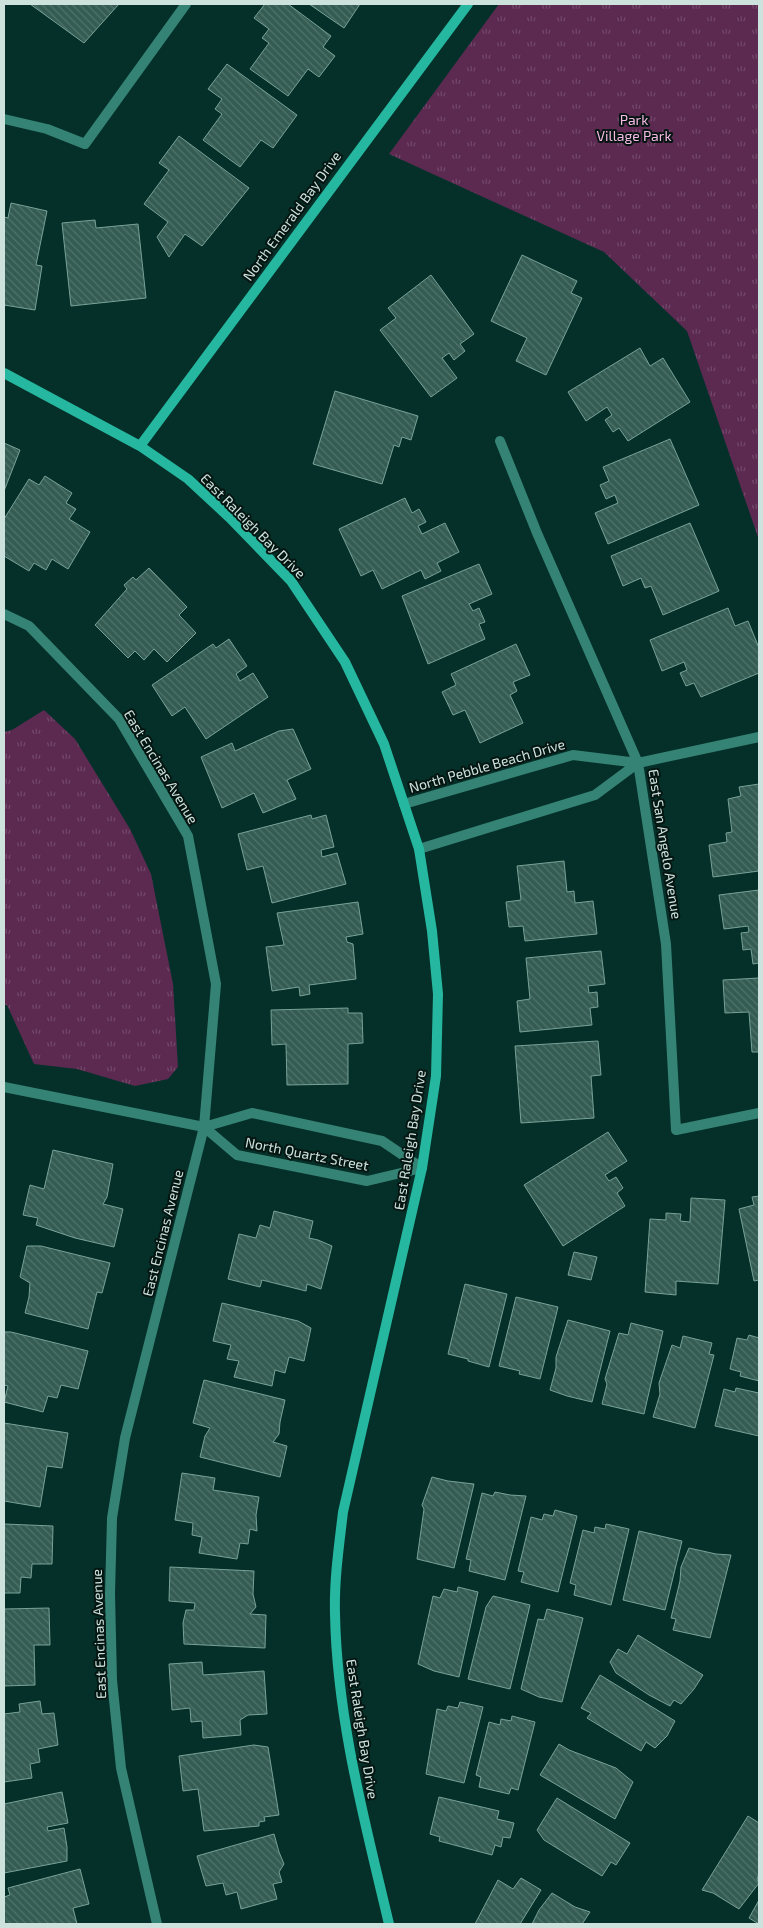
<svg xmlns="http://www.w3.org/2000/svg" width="763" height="1928" viewBox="0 0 763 1928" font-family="'Exo 2',sans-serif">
<defs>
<pattern id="grass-tufts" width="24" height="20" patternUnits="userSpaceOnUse" patternTransform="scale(1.25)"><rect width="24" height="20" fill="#5c2951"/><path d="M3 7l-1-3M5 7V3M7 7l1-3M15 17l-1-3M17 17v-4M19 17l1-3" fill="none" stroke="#72486a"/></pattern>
<pattern id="building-back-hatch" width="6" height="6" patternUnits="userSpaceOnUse" patternTransform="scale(1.25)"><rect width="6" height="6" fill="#345c53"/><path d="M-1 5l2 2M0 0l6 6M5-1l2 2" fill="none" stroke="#50736b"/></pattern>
</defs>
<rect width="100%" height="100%" fill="#053029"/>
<path fill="url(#grass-tufts)" d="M499,4H759V540L687,331L604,252L389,154Z
M44,710L75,739L130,829L151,874L173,984L178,1067L168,1079L135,1086L77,1069L34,1064L7,1005H4V732L12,730Z"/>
<path fill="url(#building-back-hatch)" stroke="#78a298" d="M30,4H119L84,43Z
M265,4H288L331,36L323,47L335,56L319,77L308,69L288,96L250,69L269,43L262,38L269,29L254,18Z
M309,4H360L344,28Z
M227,64L297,115L273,148L261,140L240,167L203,140L222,114L215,109L222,99L208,89Z
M179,136L249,188L202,246L185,234L169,257L157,237L168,222L144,204L169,170L159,163Z
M11,203L47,211L36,265L42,266L35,310L4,305V217L8,218Z
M95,220L96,228L138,224L146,298L71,306L62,223Z
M522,255L577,281L571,293L582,298L546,375L516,361L527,338L491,321Z
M431,275L474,334L460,344L465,351L454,360L449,353L442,358L457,378L431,397L380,330L396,318L388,308Z
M640,348L650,366L663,358L690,402L628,441L619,428L613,432L605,420L612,415L607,407L586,421L568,392Z
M335,391L418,416L411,440L402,437L399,447L394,445L382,484L313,464Z
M670,439L699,505L608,544L595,513L618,503L615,495L606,499L600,485L609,481L603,467Z
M4,443L20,450L4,491Z
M45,476L72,493L66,503L76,509L69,519L90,532L68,569L52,559L46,570L34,563L29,571L4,556V519L29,479L39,485Z
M405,498L412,513L419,509L426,522L418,526L422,534L445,523L459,552L437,563L441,571L425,579L421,570L382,589L373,570L361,576L339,529Z
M690,523L719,591L663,615L651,586L645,588L641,578L623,586L611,556Z
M479,564L492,594L469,604L473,611L479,608L485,622L479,624L485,639L428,664L402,596Z
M149,568L187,607L179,615L196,633L167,662L154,649L144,660L135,651L128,658L95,625L127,589L124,585L133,577L136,580Z
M728,608L735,626L748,621L759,648V673L701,697L694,683L686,686L680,673L687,670L684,662L662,671L650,640Z
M229,639L247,666L236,674L240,681L253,673L268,697L206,739L185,707L172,716L152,685L213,644L216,648Z
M516,644L530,675L513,682L517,691L510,695L523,723L480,743L465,710L453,715L442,692L456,685L451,674Z
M293,729L311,769L287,780L296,799L263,813L254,793L222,808L201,757L232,743L235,751L279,731Z
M759,784V871L713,877L709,845L727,842L726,833L732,832L728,799L741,796L739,787Z
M311,815L312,819L326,815L334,847L321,850L322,857L337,853L346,884L272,903L263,866L247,870L238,834Z
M564,861L567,892L574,891L575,903L593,901L597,934L525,941L523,926L509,927L506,902L521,900L517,866Z
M759,890V963L753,964L751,949L743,950L741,933L749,932L748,926L724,929L719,895Z
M358,902L363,934L346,937L347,942L353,944L356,979L309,985L310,994L300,996L299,987L272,991L266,947L284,945L277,913Z
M601,951L605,984L588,986L589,993L597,992L598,1007L590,1008L592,1025L520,1032L517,1001L530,999L526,958Z
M759,978V1052H752L749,1012L725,1013L723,980Z
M348,1008V1013H362L363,1043L348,1044V1084L287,1085L286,1044L272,1045L271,1010Z
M598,1041L601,1075L591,1076L594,1118L521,1123L515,1046Z
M608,1132L627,1161L605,1175L609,1181L616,1177L623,1188L617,1193L625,1206L563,1246L524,1185Z
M53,1150L113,1164L107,1197L103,1204L123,1209L114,1247L75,1238L36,1225L38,1218L23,1215L30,1185L44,1189Z
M759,1196V1280L754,1281L739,1209L754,1205L752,1197Z
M691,1198L725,1200L718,1284L676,1281V1295L645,1292L650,1219L666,1220V1213L681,1214L680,1221L690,1222Z
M274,1211L313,1221L309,1238L318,1240L332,1246L321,1289L307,1284L306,1291L262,1280L260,1287L228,1279L239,1234L256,1238L260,1225L270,1228Z
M27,1246H41L110,1263L102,1293L97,1292L88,1329L25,1313L29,1297L30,1283L20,1277Z
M574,1252L597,1257L591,1280L568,1275Z
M465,1284L507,1294L489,1367L468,1361V1359L448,1354Z
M516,1297L558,1307L540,1379L519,1374L520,1371L499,1366Z
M222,1303L298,1321L311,1328L304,1361L289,1357L285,1373L275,1370L272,1386L234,1377L239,1361L227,1359L231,1345L213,1341Z
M568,1320L610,1331L592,1402L567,1396L550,1390L556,1368V1357Z
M631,1323L663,1331L644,1414L602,1404L607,1384L605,1379L619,1333L628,1335Z
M4,1332H11L88,1351L78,1389L61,1385L57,1398L48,1396L43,1412L4,1402L8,1386L4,1385Z
M749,1335L759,1338V1381L740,1376L741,1372L730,1369L737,1338L747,1340Z
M683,1336L712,1343L709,1354L714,1355L695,1428L653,1417L660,1394L659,1383L672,1345L680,1348Z
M204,1380L285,1400L280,1422L279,1434L273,1442L287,1446L280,1477L200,1457L205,1436L210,1428L193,1423Z
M736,1388L759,1393V1436L715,1426L724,1389L735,1392Z
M4,1423L68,1433L62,1468L47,1466L40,1507L4,1501Z
M182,1473L215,1478L213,1490L259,1497L256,1515L257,1531L250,1529L248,1544L240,1543L237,1559L199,1553L202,1537L192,1535L193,1523L175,1520Z
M432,1477L448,1481L474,1484L454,1568L417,1559L424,1509L422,1505Z
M495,1492L510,1495L526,1496L505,1580L469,1571L471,1560L466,1559L482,1493L493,1496Z
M555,1510L577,1516L558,1592L521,1582L524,1572L518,1571L531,1517L542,1520L544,1514L553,1516Z
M4,1524L53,1526L52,1564H32L31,1578L21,1577L20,1593H4Z
M606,1524L629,1529L611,1605L574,1595L576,1585L570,1583L583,1530L594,1533L595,1527L605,1529Z
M639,1531L682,1541L665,1610L623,1600Z
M689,1548L716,1554L731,1555L710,1638L673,1630L676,1619L671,1618L680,1581L681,1567Z
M170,1567L254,1571L253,1594L256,1607L250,1614L266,1615L265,1648L184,1644L183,1623L186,1610H194L195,1603L169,1601Z
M458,1587L478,1592L459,1677L434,1671L418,1664L433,1596L440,1598L444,1589L457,1592Z
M493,1596L530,1605L510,1689L468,1679L486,1607Z
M49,1608L50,1645H34L35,1685L4,1686V1609Z
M547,1609L583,1618L562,1702L539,1697L521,1689L538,1619L544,1620Z
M638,1635L703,1675L694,1689L681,1704L674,1700L670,1706L649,1695L616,1673L610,1662L618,1649L627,1654Z
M202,1662L203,1675L264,1671L267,1714L248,1715L240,1720L241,1735L203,1738L202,1721L191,1722L190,1708L172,1710L169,1664Z
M600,1675L675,1721L667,1736L655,1748L646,1742L641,1751L587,1718L591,1713L581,1708Z
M40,1701L42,1714L54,1713L58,1745L38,1749L40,1762L30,1764L32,1778L4,1782V1714L20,1712L19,1704Z
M460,1702L483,1707L464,1783L426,1774L437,1709L446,1711L448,1706L458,1708Z
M512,1716L535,1722L518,1790L511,1788L509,1794L479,1787L481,1777L476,1775L489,1722L500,1725L501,1719L511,1721Z
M559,1744L569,1750L616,1768L633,1782L615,1819L540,1775Z
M254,1745L268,1747L279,1815L264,1817L265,1821L259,1822V1826L204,1831L198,1789L183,1791L179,1756Z
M62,1792L68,1823L47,1827L48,1831L64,1828L67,1847V1861L4,1873V1804Z
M439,1797L499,1811L497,1819L514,1823L510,1838L503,1837L501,1847L495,1845L492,1855L439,1841L440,1837L430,1834Z
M557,1798L630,1843L616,1865L611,1862L602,1876L544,1840L537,1830Z
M748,1816L759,1823V1874L757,1879L759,1883L739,1909L713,1893L702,1890Z
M274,1834L279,1852L284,1864L279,1872L282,1882L273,1884L277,1899L241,1909L237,1892L226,1895L223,1883L206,1886L197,1856Z
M80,1869L89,1904L73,1908L77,1924H4V1897L10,1895L8,1888Z
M521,1878L541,1890L520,1924H475L498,1880L513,1889Z
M552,1893L575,1907L590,1912L582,1924H532L539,1910Z
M759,1900V1924L749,1918Z"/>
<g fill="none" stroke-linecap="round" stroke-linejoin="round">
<path stroke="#358374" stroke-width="10" d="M4,119L47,129L85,144L186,4
M500,441L537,533L638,763L666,944L676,1130L759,1113
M4,614L29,626L119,719L188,836L216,984L204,1127L125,1438L112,1518L110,1594L112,1680L121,1768L157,1924
M404,804L573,755L638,763L759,737
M419,849L595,795L638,763
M4,1087L204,1127L252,1113L382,1141L422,1168
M204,1127L237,1155L367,1181L422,1168"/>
<path stroke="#25b79f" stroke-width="10" d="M4,373L140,446L188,479L230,518L291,581L345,662L384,744L419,849L432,931L438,994L436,1076L422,1168L343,1512C339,1546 334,1580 335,1614C337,1720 365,1822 389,1924
M140,446L468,4"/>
</g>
<g text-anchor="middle" stroke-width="4" stroke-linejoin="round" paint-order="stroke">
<g font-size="14" fill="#f7bae6" stroke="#051511">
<text x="634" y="125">Park<tspan x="634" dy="16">Village Park</tspan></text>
</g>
<g font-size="14" fill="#cde2dd" stroke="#051511">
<text transform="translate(292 216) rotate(-54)" y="5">North Emerald Bay Drive</text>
<text transform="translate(253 526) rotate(45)" y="5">East Raleigh Bay Drive</text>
<text transform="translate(487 766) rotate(-16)" y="5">North Pebble Beach Drive</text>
<text transform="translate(161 767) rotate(59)" y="5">East Encinas Avenue</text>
<text transform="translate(665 844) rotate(81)" y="5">East San Angelo Avenue</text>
<text transform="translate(410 1140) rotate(-81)" y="5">East Raleigh Bay Drive</text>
<text transform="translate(307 1154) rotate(11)" y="5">North Quartz Street</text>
<text transform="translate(163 1233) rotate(-76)" y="5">East Encinas Avenue</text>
<text transform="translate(99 1634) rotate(-92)" y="5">East Encinas Avenue</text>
<text transform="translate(362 1729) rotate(81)" y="5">East Raleigh Bay Drive</text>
</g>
</g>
<rect width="763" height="1928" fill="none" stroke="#cde2dd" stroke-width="10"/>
</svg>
